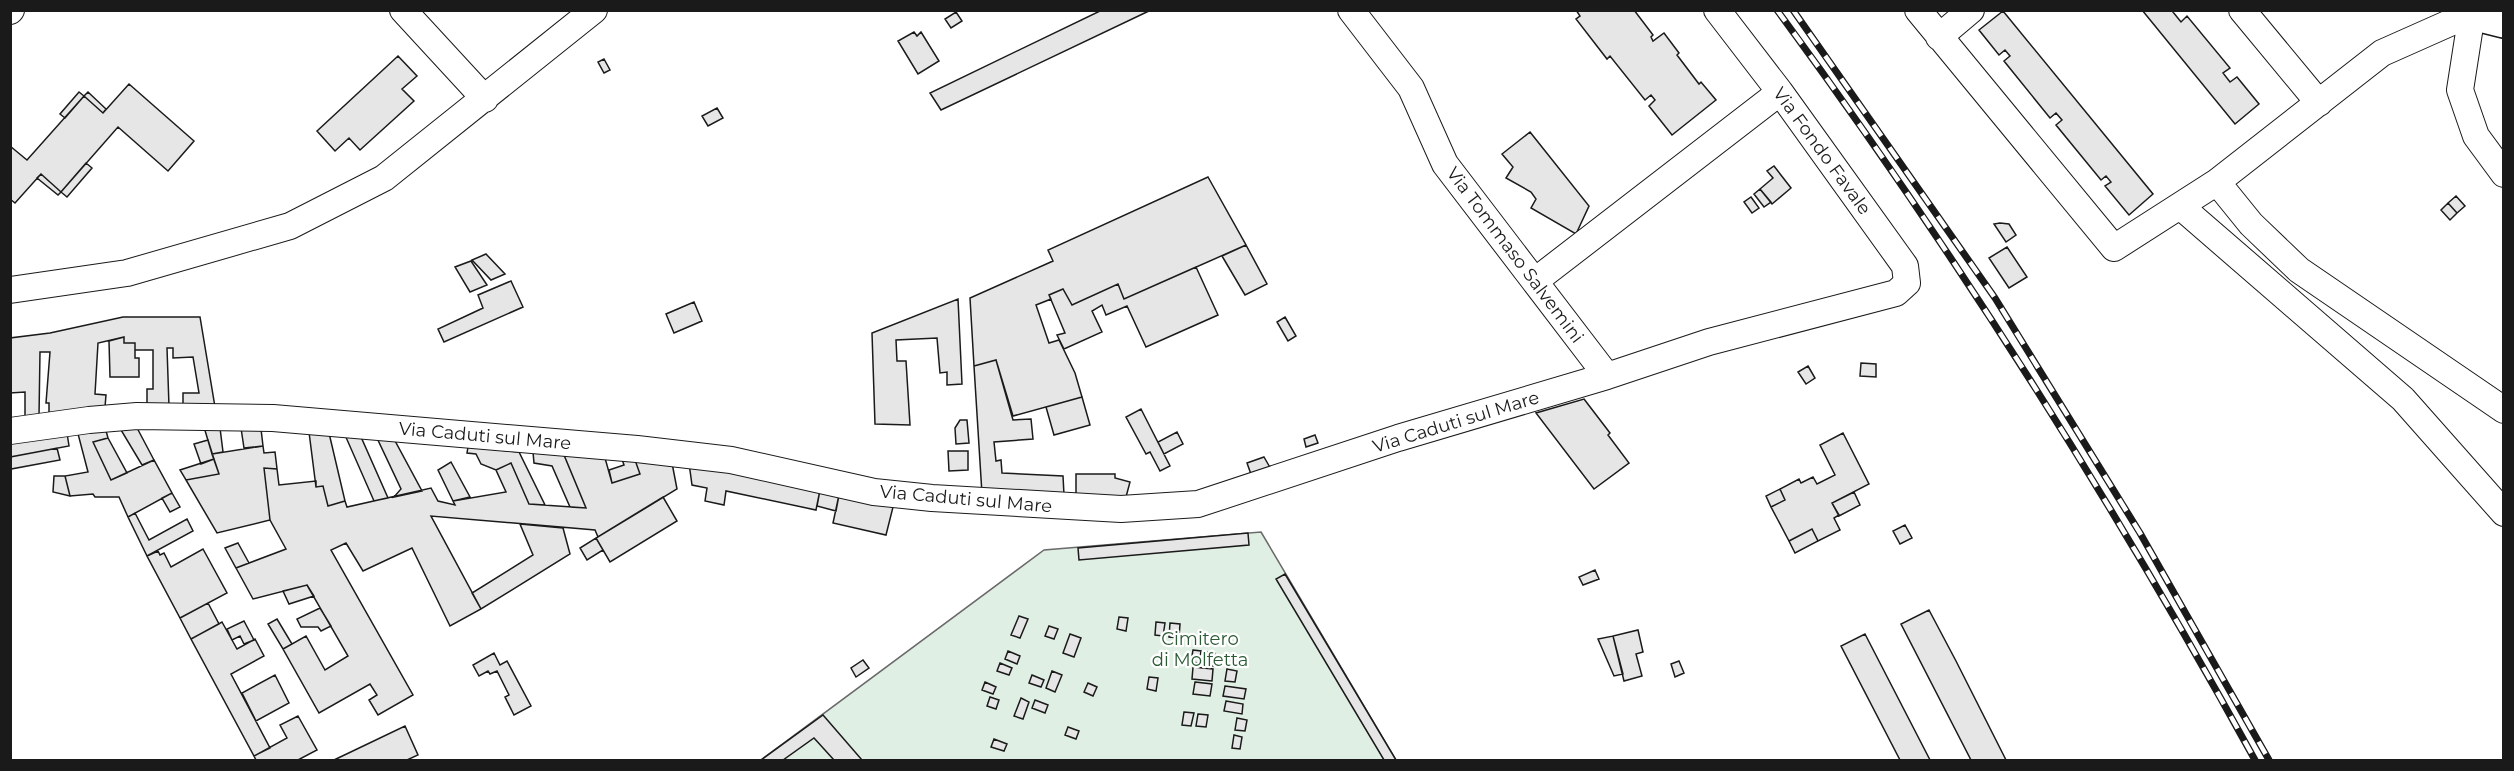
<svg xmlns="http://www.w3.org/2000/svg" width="2514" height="771" viewBox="0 0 2514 771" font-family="Montserrat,sans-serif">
<rect width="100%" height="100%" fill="#fff"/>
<path fill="#e0efe3" stroke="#6a6a6a" stroke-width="1.5" d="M1261,532L1396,760H761L1044,550Z"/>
<path fill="#e6e6e6" stroke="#1a1a1a" stroke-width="1.5" d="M1102,10H1151L941,110L930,93Z
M1576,10H1634L1653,35L1651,37L1653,41L1664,33L1679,53L1677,55L1699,84L1701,82L1716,100L1672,135L1649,106L1655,100L1651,95L1645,100L1610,56L1607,59L1576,19L1580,16Z
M2142,10H2175L2173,12L2181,22L2187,16L2230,68L2223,73L2230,82L2237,77L2259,104L2235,124Z
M2003,11L2153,194L2129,215L2105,186L2111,182L2106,176L2101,180L2056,125L2062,120L2056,113L2050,118L2004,61L2010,56L2005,50L1999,55L1979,30Z
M956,12L962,21L951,28L945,19Z
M914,32L917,36L921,32L939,61L918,74L898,41Z
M398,56L417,76L402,89L414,101L360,150L349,138L335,151L317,131Z
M604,59L610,70L604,73L598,62Z
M129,84L194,141L168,171L118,127L61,192L41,174L15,203L10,199V146L27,160L84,96L103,113Z
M79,92L84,96L65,118L60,114Z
M88,92L106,109L103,113L84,96Z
M717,108L723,118L708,126L702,116Z
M1530,132L1589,206L1576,234L1531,208L1536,199L1531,192L1506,178L1513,167L1502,154Z
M86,163L92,168L67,197L61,192Z
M1774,166L1791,188L1772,204L1760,189L1773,178L1767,171Z
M41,174L61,192L58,195L37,178Z
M1208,177L1246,245L1124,299L1118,284L1072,305L1063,289L1049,295L1051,299L1036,305L1049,343L1059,340L1075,373L1082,397L1013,416L996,360L974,366L970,298L1053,261L1048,250Z
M1760,189L1771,202L1764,207L1754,194Z
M2456,196L2465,206L2457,213L2448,203Z
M1751,197L1759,208L1752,213L1744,202Z
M2448,203L2457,213L2450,220L2441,210Z
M2000,223L2009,224L2016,235L2006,242L1994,224Z
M1246,245L1267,284L1245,295L1222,256Z
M2007,247L2027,277L2009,288L1989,258Z
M486,254L505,274L491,280L472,260Z
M471,261L487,285L470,292L455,267Z
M1196,267L1218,315L1146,347L1127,306L1106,315L1102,305L1092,311L1102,332L1064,349L1057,335L1065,333L1049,295L1063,289L1072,305L1118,284L1124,299Z
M511,281L523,307L444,342L438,329L483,308L478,295Z
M958,299L962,384L947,385V372L940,373L937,338L896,340L897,361H906L910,425L875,424L872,333Z
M694,302L702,321L674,333L666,314Z
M123,317H200L215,407H183V393H199L193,357L173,358V348H167L169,406H147V389H153V350H135V343H124V337L98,343L95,394L106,395L105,407L49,415V403H46L50,352H40L39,417L25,421V392L10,393V338L50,333Z
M1285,317L1296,336L1288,341L1277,322Z
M124,337V343H135V358H139V377H110L109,341Z
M996,360L1013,420L1031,419L1033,439L994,442L996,461L1001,460L1002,473L1063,476L1064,495L982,494L974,366Z
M1861,363L1876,364V377L1860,376Z
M1808,366L1815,378L1806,384L1798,372Z
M1082,397L1090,425L1054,435L1046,407Z
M1584,399L1610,433L1608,435L1629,463L1594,489L1536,413Z
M1141,409L1170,466L1160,471L1150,452L1146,454L1126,417Z
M960,420H967L969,443L956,444L955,428Z
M136,426L154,460L142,465L121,430Z
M105,427L108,438L93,442L111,480L154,460L172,493L128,517L119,497H95L93,494L70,496L65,476L88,472L77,430Z
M204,427L220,428L223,452L212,454Z
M241,428L261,429L263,446L244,448Z
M309,432L329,433L345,501L328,506L323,486L316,487Z
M1177,432L1183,444L1164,454L1158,442Z
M67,433L69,446L10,457V442Z
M1843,433L1869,484L1832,503L1839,515L1834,518L1840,530L1818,541L1812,529L1789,541L1771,507L1785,500L1780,489L1799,479L1801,483L1813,477L1817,484L1835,475L1820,445Z
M345,435L361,437L388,498L374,501Z
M1315,435L1318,443L1306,447L1304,439Z
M108,438L127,473L111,480L93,442Z
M377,438L394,439L422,491L394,497L401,489Z
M208,440L214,459L201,464L194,444Z
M263,446L264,453L275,452L277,469L264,468L270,520L217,533L186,480L219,474L212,454Z
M468,447L519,452L545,505L529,504L511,463L496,470L481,464L476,454L467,453Z
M57,448L60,460L11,469L10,457Z
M948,451H968V470L949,471Z
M533,452L564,455L586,508L570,507L552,466L534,463Z
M564,455L605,458L612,483L640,474L635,460L672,463L677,489L598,537L595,530L431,516L481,609L450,626L412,548L363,571L346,543L331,550L413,695L378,715L369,700L377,695L370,684L319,713L283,649L306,636L325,670L348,656L307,585L253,599L236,568L286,549L270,520L264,468L277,469L279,485L316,481V487L323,486L328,506L345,501L347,507L431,488L438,501L455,505L453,501L506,492L496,470L511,463L529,504L586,508Z
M1264,457L1272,471L1252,477L1247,463Z
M214,459L219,474L186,480L180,470Z
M622,459L635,460L640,474L612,483L609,470L624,465Z
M451,462L470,497L453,501L438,470Z
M689,463L820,490L816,510L726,491L724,505L705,501L707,488L692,485Z
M1076,474H1115V478L1130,482L1126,497H1076Z
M54,476H65L70,496L53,492Z
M1780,489L1785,500L1771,507L1766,496Z
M820,490L839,495L836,511L817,506Z
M1854,492L1860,505L1839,516L1832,503Z
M172,493L180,507L170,512L162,498Z
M839,495L893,507L886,535L833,523Z
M663,497L677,521L610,562L596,538Z
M135,513L149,540L187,519L193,531L147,556L128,517Z
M520,524L563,528L570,554L481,609L472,593L533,555Z
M1905,525L1912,538L1900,544L1893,531Z
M1812,529L1818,541L1795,553L1789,541Z
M1248,533L1249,545L1079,560L1078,548Z
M596,538L603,550L587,560L580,548Z
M238,543L249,563L236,568L225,548Z
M203,549L227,593L180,618L147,556L158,551L160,555L164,553L171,567Z
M1595,570L1599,579L1583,585L1579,577Z
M1285,574L1396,760H1384L1276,579Z
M307,585L314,596L289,604L283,591Z
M208,603L219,624L191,639L180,618Z
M320,608L331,626L321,631L318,627H301L297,619Z
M1929,610L1956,661L2006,760H1971L1901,624Z
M1019,616L1028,619L1020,638L1011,635Z
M1119,617L1128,618L1126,631L1117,629Z
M277,619L292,644L283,649L268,624Z
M244,621L254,640L244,644L240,636L232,640L227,629Z
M222,622L237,649L255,639L264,656L231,674L270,748L254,756L191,639Z
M1156,622L1165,623L1163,636L1155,635Z
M1170,623L1180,624L1179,638L1169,637Z
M1049,626L1058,629L1054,639L1045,636Z
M1638,630L1643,652L1636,654L1642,676L1624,681L1613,636Z
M1070,634L1081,638L1074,657L1063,653Z
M1865,634L1930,760H1900L1841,646Z
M1613,636L1623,674L1614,676L1598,639Z
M1193,650L1201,651L1199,663L1191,662Z
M1008,651L1020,656L1017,664L1005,659Z
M1207,652L1215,653L1213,666L1205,664Z
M494,653L500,665L507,661L531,706L514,715L505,697L509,695L497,671L490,674L488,671L479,676L473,665Z
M863,660L869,668L856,677L851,668Z
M1679,661L1684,673L1675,677L1671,664Z
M1000,663L1012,668L1009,675L997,671Z
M1193,667L1213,669L1212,681L1192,679Z
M1227,669L1237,671L1235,682L1225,681Z
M1052,671L1062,675L1055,692L1046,688Z
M275,675L289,703L256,721L242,693Z
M1032,675L1044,680L1041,687L1029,683Z
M1149,677L1158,678L1156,691L1147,689Z
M985,682L996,687L993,694L982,690Z
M1195,682L1212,684L1210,696L1193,694Z
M1088,683L1097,687L1093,696L1084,692Z
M1225,686L1246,689L1244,699L1223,696Z
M990,697L999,700L996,709L987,706Z
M1021,698L1029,702L1023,719L1014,716Z
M1035,700L1048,705L1045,713L1032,708Z
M1226,701L1243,704L1242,714L1224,711Z
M1184,712L1194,713L1191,726L1182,725Z
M1198,714L1208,715L1206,727L1196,726Z
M823,715L862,760H834L814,738L783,760H761Z
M298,716L317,750L298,760H256L254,756L287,738L280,725Z
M1237,718L1247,720L1245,731L1235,730Z
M405,726L418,755L407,760H334Z
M1068,727L1079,731L1076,739L1065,735Z
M1234,735L1242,737L1240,749L1232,748Z
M994,739L1007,744L1004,751L991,747Z"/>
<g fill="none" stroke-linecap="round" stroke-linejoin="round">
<g stroke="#1a1a1a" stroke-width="28">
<path id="minor" d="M403,10L485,99
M1351,10L1411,88L1445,164L1607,376
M1918,10L2114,248L2217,182L2382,53L2472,13
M2242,10L2319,103
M10,11L11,10
M2472,13L2460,90L2476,136L2504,174
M1939,37L1971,10
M2217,182L2251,224L2299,270L2504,410
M2180,206L2403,399L2504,513
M1535,281L1780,92
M10,290L127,273L290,226L384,178L594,10
M10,431L89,420L137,416L273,418L637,449L731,460L874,492L932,498L1121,509L1198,504L1398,438L1607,376L1709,342L1896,293L1907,283L1905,266L1780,92L1717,10"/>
</g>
<g stroke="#1a1a1a" stroke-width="36">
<path id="highway" d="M2472,13L2504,21"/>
</g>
<use href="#minor" stroke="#fff" stroke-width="26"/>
<use href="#highway" stroke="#fff" stroke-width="33"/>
<g stroke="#1a1a1a" stroke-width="7">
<path id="rail" d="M1777,10C1953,249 2112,500 2255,760
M1793,10L1995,298L2140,533L2269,760"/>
</g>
<use href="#rail" stroke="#fff" stroke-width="4.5" stroke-dasharray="14" stroke-linecap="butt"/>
</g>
<g text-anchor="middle" stroke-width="4.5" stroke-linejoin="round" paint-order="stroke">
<g font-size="18" fill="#1a1a1a" stroke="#fff">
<text transform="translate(1822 151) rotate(54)" y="6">Via Fondo Favale</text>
<text transform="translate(1515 255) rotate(53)" y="6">Via Tommaso Salvemini</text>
<text transform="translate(1456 422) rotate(-17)" y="6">Via Caduti sul Mare</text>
<text transform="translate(485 436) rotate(5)" y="6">Via Caduti sul Mare</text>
<text transform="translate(966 499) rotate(5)" y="6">Via Caduti sul Mare</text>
</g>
<g font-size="18" fill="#2b5a34" stroke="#fff">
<text x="1200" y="645">Cimitero<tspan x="1200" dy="21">di Molfetta</tspan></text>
</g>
</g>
<rect width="2514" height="771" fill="none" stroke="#1a1a1a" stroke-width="24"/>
</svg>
